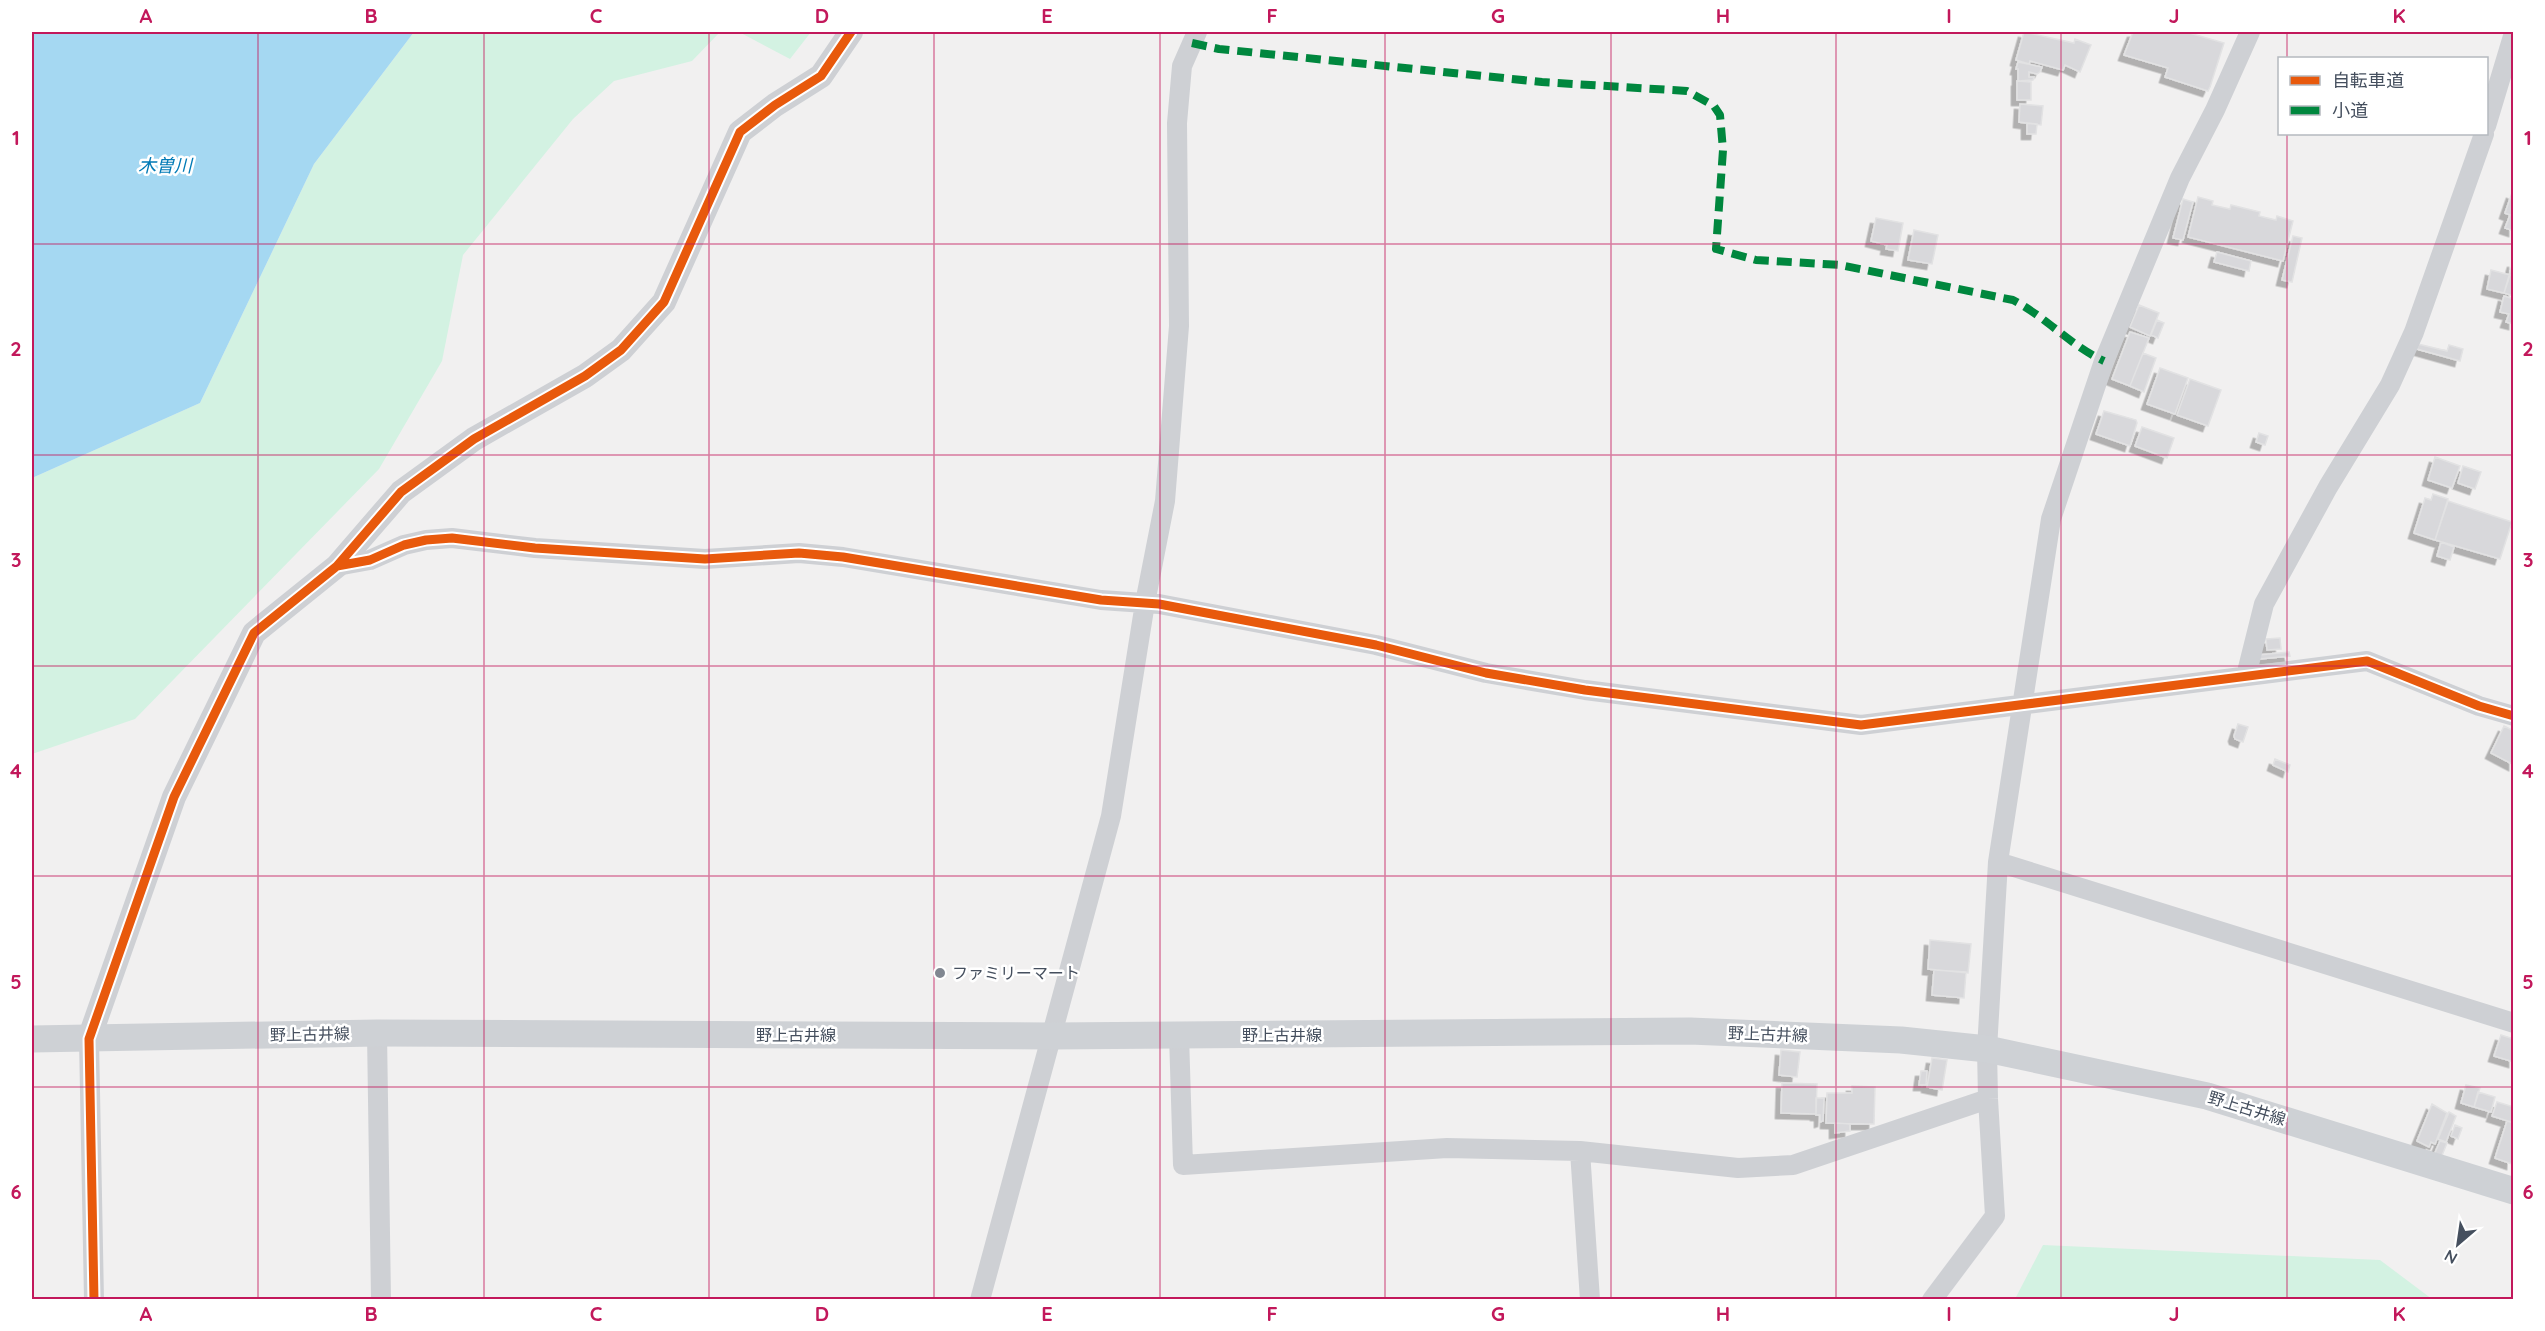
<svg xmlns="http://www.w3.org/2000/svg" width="2545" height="1331" viewBox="0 0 2545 1331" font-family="Quicksand,'Noto Sans JP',sans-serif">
<defs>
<filter id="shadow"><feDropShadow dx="-5.5" dy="5.5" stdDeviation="0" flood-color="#0004"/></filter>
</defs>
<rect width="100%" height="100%" fill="#f1f0f0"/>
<path fill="#d3f2e2" d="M414,32H720L692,61L614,81L573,119L463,255L442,361L379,469L135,719L32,754V478L200,403L314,164Z
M739,32H811L790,59Z
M2043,1245L2380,1260L2432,1299H2015Z"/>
<path fill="#a5d8f2" d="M32,32H414L314,164L200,403L32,478Z"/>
<path fill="#d8d8db" stroke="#e2e2e3" stroke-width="1.5" filter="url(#shadow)" d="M2024,32L2074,43L2075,39L2091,45L2080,72L2065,65L2063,70L2030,61L2029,64L2016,60Z
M2133,32H2186L2224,43L2210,87L2208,91L2165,77L2168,68L2124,55Z
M2018,62L2042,67L2040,72L2037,74L2029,72V77H2034L2033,80L2018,81V69H2016Z
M2017,81L2031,82V100H2017Z
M2020,104L2043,106L2041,125L2019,122Z
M2027,123L2037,124L2036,134H2027Z
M2512,193L2514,194V231L2505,228L2510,215L2505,213Z
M2198,197L2213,201L2212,205L2230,209L2231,205L2260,212L2259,216L2276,220L2277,216L2293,221L2283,261L2188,237Z
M2183,199L2193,202L2183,240L2173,238Z
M1876,218L1903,223L1898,251L1886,249L1887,245L1871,241Z
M1914,230L1938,235L1932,264L1908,260Z
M2293,236L2302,238L2292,282L2282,280Z
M2217,252L2251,261L2249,271L2214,262Z
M2513,262H2514V296L2504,293Z
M2491,270L2510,275L2504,293L2487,289Z
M2504,296L2514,299V324L2506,322L2509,314L2500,312Z
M2139,305L2159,313L2150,336L2130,327Z
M2157,320L2164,323L2158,338L2151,335Z
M2130,332L2149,338L2130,386L2112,379Z
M2418,344L2447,351L2449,345L2463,349L2460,361L2417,349Z
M2143,353L2156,358L2144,392L2130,386Z
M2160,368L2188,378L2175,414L2147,404Z
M2190,379L2221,390L2208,426L2177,415Z
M2104,411L2136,420L2137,423L2130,446L2096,434Z
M2142,427L2174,438L2167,458L2135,446Z
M2259,433L2268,436L2265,445L2256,442Z
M2435,457L2460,466L2452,488L2428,480Z
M2463,466L2481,472L2475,489L2458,483Z
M2433,494L2448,499L2435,540L2414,533L2425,498L2431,500Z
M2448,501L2512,522L2500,559L2435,540Z
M2441,542L2454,547L2450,560L2437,556Z
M2280,638L2281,649L2267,650L2266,639Z
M2289,652L2290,656L2260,659L2259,655Z
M2238,724L2248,727L2243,742L2235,739L2234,736Z
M2504,726L2514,731V765L2491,753Z
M2275,759L2290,765L2288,772L2273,765Z
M1930,940L1971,944L1968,973L1928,969Z
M1934,970L1966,972L1964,998L1932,995Z
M2501,1035L2514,1039V1062L2494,1056Z
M1781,1050L1800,1052L1797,1077L1779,1075Z
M1932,1058L1947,1060L1942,1090L1927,1087Z
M1921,1071H1927L1926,1085H1919Z
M1782,1083L1817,1084L1816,1114L1781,1113Z
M2466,1085L2480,1088L2474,1107L2461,1103Z
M1852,1086L1875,1087L1874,1124L1826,1123L1827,1093H1852Z
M2478,1092L2495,1097L2491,1112L2474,1107Z
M1816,1098H1824L1823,1121L1820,1122V1115H1816Z
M2497,1102L2514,1107V1123L2492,1116Z
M2432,1104L2447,1113L2435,1144L2431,1142L2429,1147L2417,1141Z
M2449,1112L2456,1116L2446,1142L2438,1139Z
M2507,1121L2514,1123L2512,1164L2495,1158Z
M1835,1123L1850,1124V1131L1835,1133Z
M2455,1125L2462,1128L2458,1139L2451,1136Z
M2440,1141L2447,1143L2441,1158L2434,1155Z"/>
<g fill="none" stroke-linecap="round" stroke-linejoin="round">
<path stroke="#ced0d4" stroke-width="20" d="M2486,126L2514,33
M337,566L370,560L404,545L426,540L452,538L535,548L705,559L799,553L843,557L1101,600L1159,604L1376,645L1486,673L1585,690L1861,725L2367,661L2479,706L2514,716
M2246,676L2264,604L2328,487L2390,385L2414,332L2484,134
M1998,862L2514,1023
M377,1033L381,1300
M1179,1035L1183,1165L1447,1148L1580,1151L1738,1168L1793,1165L1988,1099
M89,1039L94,1300
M1580,1151L1590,1300
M980,1300L1111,816L1145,603L1165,501L1179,326L1177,123L1182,66L1197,32
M1932,1300L1995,1216L1988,1099L1987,1049L1998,862L2051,519L2104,361L2180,178L2215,110L2250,32"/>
<path stroke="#ced0d4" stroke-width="24" d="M89,1039L174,797L254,633L337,566L401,492L474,439L585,376L621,350L664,302L740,132L775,105L821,76L851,32"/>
<path stroke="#ced1d5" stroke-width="27" d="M32,1039L377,1033L1052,1036L1690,1031L1901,1040L1987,1049L2207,1096L2514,1191"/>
<path stroke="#00873e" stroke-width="8" stroke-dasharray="15 8" stroke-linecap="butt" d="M1192,43L1219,49L1542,82L1687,91L1714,106L1720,115L1723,150L1716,249L1756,260L1840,265L2013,300C2046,317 2071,346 2104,361"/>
<g stroke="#fff" stroke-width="13">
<path id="cycleway" d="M337,566L370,560L404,545L426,540L452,538L535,548L705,559L799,553L843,557L1101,600L1159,604L1376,645L1486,673L1585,690L1861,725L2367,661L2479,706L2514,716
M94,1300L89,1039L174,797L254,633L337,566L401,492L474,439L585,376L621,350L664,302L740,132L775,105L821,76L851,32"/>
</g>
<use href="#cycleway" stroke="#e8590c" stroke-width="9"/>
</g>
<path fill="none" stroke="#c2185b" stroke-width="1.5" stroke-opacity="0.55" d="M258,32V1300M484,32V1300M709,32V1300M934,32V1300M1160,32V1300M1385,32V1300M1611,32V1300M1836,32V1300M2061,32V1300M2287,32V58M2287,134V1300M32,244H2514M32,455H2514M32,666H2514M32,876H2514M32,1087H2514"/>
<circle fill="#818791" stroke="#fff" stroke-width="2" cx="940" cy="973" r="6"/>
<g text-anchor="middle" stroke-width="5" stroke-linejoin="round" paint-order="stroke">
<g font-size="16" fill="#454f5e" stroke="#fff" text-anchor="start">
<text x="952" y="979">ファミリーマート</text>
</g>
<g font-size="16" fill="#454f5e" stroke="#fff">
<text transform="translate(310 1034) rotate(-1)" y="6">野上古井線</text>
<text transform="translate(1768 1034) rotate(2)" y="6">野上古井線</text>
<text x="796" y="1041">野上古井線</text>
<text x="1282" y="1041">野上古井線</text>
<text transform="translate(2247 1108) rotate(17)" y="6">野上古井線</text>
</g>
<g font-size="18" font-style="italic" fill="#017ab6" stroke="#fff">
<text x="165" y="172">木曽川</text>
</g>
</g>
<rect width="2545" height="1331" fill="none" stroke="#ffffff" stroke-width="66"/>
<rect x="2278" y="57" width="210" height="78" fill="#ffffff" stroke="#b5b9bf" stroke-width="1.5"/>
<rect x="2290" y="76" width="30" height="9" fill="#e8590c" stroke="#b5b9bf" stroke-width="1.5"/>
<text x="2332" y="87" font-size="18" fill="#454f5e">自転車道</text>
<rect x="2290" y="106" width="30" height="9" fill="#00873e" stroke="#b5b9bf" stroke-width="1.5"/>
<text x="2332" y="117" font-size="18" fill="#454f5e">小道</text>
<g transform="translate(2458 1244) rotate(209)" stroke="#ffffff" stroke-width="4.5" paint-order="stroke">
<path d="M0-4.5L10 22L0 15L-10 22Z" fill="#454f5e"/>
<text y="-9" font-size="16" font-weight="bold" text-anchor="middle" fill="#454f5e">N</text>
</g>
<rect x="33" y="33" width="2479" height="1265" fill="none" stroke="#c2185b" stroke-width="2"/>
<g font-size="20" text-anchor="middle" font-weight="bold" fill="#c2185b">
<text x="146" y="23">A</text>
<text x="371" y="23">B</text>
<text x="596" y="23">C</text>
<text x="822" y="23">D</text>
<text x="1047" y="23">E</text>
<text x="1272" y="23">F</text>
<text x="1498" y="23">G</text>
<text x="1723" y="23">H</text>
<text x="1949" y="23">I</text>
<text x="2174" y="23">J</text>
<text x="2399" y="23">K</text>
<text x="16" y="145">1</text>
<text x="2528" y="145">1</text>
<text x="16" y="356">2</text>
<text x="2528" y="356">2</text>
<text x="16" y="567">3</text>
<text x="2528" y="567">3</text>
<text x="16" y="778">4</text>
<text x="2528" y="778">4</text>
<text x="16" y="989">5</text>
<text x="2528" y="989">5</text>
<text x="16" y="1199">6</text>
<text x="2528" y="1199">6</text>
<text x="146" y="1321">A</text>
<text x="371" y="1321">B</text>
<text x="596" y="1321">C</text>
<text x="822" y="1321">D</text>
<text x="1047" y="1321">E</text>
<text x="1272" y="1321">F</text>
<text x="1498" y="1321">G</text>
<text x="1723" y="1321">H</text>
<text x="1949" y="1321">I</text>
<text x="2174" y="1321">J</text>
<text x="2399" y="1321">K</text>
</g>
</svg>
